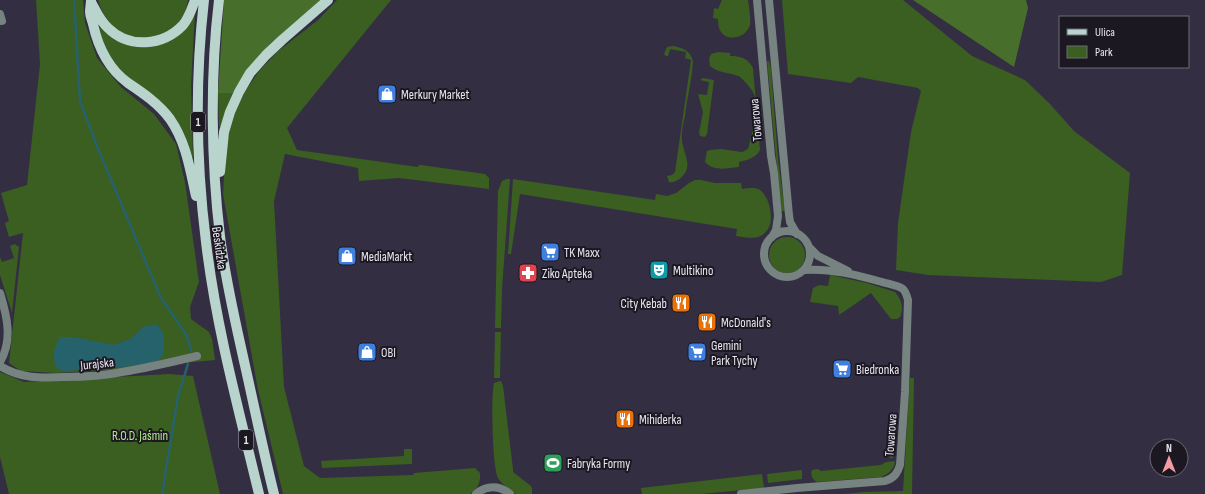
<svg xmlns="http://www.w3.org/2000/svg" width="1205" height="494" viewBox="0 0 1205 494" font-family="'Sofia Sans Condensed',sans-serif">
<rect width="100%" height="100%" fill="#342e42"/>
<path fill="#3b5e21" d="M36,0H83L85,23L97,58L121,87L154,114L176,144L185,182L199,282L190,307L191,319L209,332L212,339L215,360L110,370L55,373L21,371L9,363L23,233L9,237L5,223L9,221L1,193L27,185L40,64Z
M98,0H188C187,7 185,14 181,20C169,38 138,45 120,32C109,25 102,13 98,0Z
M337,0H391L287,128L297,150L418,167L419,165H421L485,174L489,178V189L399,178L359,181L358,168L285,154L274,201L284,387L304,466L320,478L413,475L414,473L475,468L480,473C481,482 478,488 470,494H283L258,390L223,194L225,156L227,134L235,110L246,90L259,71L277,52L318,20Z
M722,0H748C749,7 751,19 750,25C746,39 724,43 719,28C718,25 718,21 718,19L713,18L714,8L718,9Z
M782,0H903L972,56L1025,80L1050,104L1074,131L1130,173L1122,275L1101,282L928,275L896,270L898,223L911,132L921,91L918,88L858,77L851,83L788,74Z
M195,12L191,85L193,157H191L187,144L114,62L108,53L98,27H99L115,40L135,47H147L157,46Z
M673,46C683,48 690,50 693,61C692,79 687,98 685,116C683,124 681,133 682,141C683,149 689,161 687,168C686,175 676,184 669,182L667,176L672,175L675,172L691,60L685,58L686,52L670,49L668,56H666L664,54L667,47Z
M718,52L730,53V56C740,56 748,58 753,68L760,150C756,158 747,160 739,162V167C726,168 715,172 705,162L707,151L710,150L721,149L742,152L748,149C752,137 758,106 754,94C752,90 748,85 745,82C743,80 741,77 738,76C728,72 718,73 710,66L709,59L711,54Z
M767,61H769L771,69L778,159L785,211H781Z
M703,78L714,80L707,134L705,137L700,136L699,133L703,112L698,94L707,95L709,82L700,80Z
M218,93H233L220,127L219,126Z
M507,179H510L502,289L501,328H495L498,191L502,181Z
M513,179L655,200L656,194L667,196L676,193L689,183L695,180H701L715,183H741L742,189C748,188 755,187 760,190C769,196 774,217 769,227C768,231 762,236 758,237C752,239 743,237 736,236L737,229L520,194L511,254H508Z
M769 255a18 18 0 1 1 36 0a18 18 0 1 1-36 0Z
M15,244L19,247L12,313L0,275V257L2,262L14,258L10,246Z
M830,275L867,283L895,292C902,300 904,308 900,317L897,319H891L871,293L839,315L838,306L810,302L813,288L819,285L828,286Z
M495,332H501L500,378H494Z
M0,372L24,382L169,374L193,376L220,494H9L0,457Z
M910,378H914L912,494H844L864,492L903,491Z
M500,381H501L503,386L513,469V472L531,486L532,489V494H516C510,489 501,484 498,478C492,465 491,396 494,383Z
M887,429H895L893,458H890Z
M404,449H412V464L322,468L321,461L404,456Z
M895,461C895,469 888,474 881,477L817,482C812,480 810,475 812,470L818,469L821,471L881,465L886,462Z
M802,470V479L768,483L767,474Z
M762,474L764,488L701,494H642L641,488Z"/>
<path fill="#476e2b" d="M224,0H323L271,43L250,66L233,93H218Z
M913,0H1026L1028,8L1014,67Z"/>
<path fill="#25626c" d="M157,324L163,333L164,340V353L159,360L150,363L124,367L96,368L67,371L58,370C51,357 53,350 60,337H75L113,345L130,339L143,327Z"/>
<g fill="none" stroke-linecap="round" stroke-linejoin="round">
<path stroke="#25626c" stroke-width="2.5" d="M74,0L80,101L98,149L161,298L186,334L191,349V351
M162,494L178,396L188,364"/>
<path stroke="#768380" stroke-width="8" d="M757,0L771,156L774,173L778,216L776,230L772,237
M769,0L789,215L790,222L797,234
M0,14L2,21
M764 254a23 23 0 1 1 46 0a23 23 0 1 1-46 0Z
M810,248L818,256L848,271
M0,293C7,316 13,340 0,362
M0,366C21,379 41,378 65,377C84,377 103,376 122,372C147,368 172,362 197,356
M476,494C486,485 500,485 510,494
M741,494L797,488L885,481C894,478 897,474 900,465L905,392L908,300C907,296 906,292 903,289C897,285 888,284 882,282C857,275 830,268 804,270"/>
<path stroke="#b9d3cd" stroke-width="10" d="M91,0C91,4 90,8 90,12C90,16 92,20 93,24C98,47 109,69 128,83C143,93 159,104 170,119C186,142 190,169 196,196
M204,0C195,80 196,162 206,242C216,327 239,411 259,494
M219,0C210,75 211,161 220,236C225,278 235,320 244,361C254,405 263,450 274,494
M91,2C96,11 100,21 108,28C129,49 163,46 183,25C189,18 192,8 195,0
M220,172L224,132L230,112L239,92L250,73L266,55L282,40L328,0"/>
</g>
<defs>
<g id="shop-square" transform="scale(1)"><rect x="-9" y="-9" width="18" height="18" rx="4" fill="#3f7fe0" stroke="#1b1821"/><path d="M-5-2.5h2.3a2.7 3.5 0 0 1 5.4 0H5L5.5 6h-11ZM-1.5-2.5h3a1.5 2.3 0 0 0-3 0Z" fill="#fff"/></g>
<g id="supermarket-square" transform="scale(1)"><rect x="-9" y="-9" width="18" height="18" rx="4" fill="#3f7fe0" stroke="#1b1821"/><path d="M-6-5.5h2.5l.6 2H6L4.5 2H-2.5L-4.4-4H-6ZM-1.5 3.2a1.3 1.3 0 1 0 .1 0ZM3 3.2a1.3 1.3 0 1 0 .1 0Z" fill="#fff"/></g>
<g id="theatre-square" transform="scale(1)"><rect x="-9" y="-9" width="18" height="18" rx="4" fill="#0f9aa8" stroke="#1b1821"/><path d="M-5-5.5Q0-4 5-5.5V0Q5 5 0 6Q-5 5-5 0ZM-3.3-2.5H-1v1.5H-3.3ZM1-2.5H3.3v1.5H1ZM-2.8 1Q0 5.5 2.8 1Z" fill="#fff"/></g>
<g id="pharmacy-square" transform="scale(1)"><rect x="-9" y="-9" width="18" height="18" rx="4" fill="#e0444e" stroke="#1b1821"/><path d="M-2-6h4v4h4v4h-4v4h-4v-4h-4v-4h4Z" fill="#fff"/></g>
<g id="restaurant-square" transform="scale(1)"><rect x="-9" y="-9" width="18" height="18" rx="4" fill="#e8710a" stroke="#1b1821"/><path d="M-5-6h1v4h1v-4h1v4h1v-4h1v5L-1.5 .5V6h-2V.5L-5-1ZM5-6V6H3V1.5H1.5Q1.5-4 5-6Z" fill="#fff"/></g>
<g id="stadium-square" transform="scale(1)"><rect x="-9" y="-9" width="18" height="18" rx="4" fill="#2e9e5b" stroke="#1b1821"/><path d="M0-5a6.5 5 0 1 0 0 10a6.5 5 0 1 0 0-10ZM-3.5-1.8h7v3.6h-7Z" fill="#fff"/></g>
</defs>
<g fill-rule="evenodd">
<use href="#shop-square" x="387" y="94"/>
<use href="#supermarket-square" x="550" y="252"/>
<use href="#shop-square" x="347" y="256"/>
<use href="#theatre-square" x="659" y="270"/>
<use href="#pharmacy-square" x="528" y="273"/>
<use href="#restaurant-square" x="681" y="303"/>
<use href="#restaurant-square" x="707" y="322"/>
<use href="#shop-square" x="367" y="352"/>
<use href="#supermarket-square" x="697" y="352"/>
<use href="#supermarket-square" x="842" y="369"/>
<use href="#restaurant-square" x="625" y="419"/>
<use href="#stadium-square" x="553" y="463"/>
</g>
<g text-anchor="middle" stroke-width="4" stroke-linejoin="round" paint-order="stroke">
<g fill="#1b1821" stroke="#aba8b3" stroke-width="1">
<rect x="191" y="112" width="14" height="20" rx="3"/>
<rect x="239" y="430" width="14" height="20" rx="3"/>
</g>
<g font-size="12" font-weight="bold" fill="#e9e6f2">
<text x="198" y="126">1</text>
<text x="246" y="444">1</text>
</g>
<g font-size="13" fill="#e9e6f2" stroke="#1b1821" text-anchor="start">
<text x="401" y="99">Merkury Market</text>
<text x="564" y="257">TK Maxx</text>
<text x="361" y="261">MediaMarkt</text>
<text x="673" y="275">Multikino</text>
<text x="542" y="278">Ziko Apteka</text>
<text x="667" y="308" text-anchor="end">City Kebab</text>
<text x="721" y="327">McDonald's</text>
<text x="711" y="350">Gemini<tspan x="711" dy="15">Park Tychy</tspan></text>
<text x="381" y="357">OBI</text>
<text x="856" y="374">Biedronka</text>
<text x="639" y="424">Mihiderka</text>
<text x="567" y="468">Fabryka Formy</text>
</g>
<g font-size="13" fill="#e9e6f2" stroke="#1b1821">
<text transform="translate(755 120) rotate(-95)" y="5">Towarowa</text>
<text transform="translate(220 248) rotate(82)" y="5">Beskidzka</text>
<text transform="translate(97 363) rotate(-6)" y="5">Jurajska</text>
<text transform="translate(890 435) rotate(-86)" y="5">Towarowa</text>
</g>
<g font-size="13" fill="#b2ec8d" stroke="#1b1821">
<text x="140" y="440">R.O.D. Jaśmin</text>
</g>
</g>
<rect x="1059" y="16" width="130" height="52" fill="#1b1821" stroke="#6d6a75"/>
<rect x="1067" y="29" width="20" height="6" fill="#b9d3cd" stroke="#6d6a75"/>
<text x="1095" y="36" font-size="12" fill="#e9e6f2">Ulica</text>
<rect x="1067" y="46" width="20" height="12" fill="#3b5e21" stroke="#6d6a75"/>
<text x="1095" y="56" font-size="12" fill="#e9e6f2">Park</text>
<g transform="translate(1169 458)"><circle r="19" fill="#1b1821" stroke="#6d6a75"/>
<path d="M0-3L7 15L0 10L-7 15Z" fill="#f49aa5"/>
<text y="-6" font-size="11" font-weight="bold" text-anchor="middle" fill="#e9e6f2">N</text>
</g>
</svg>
